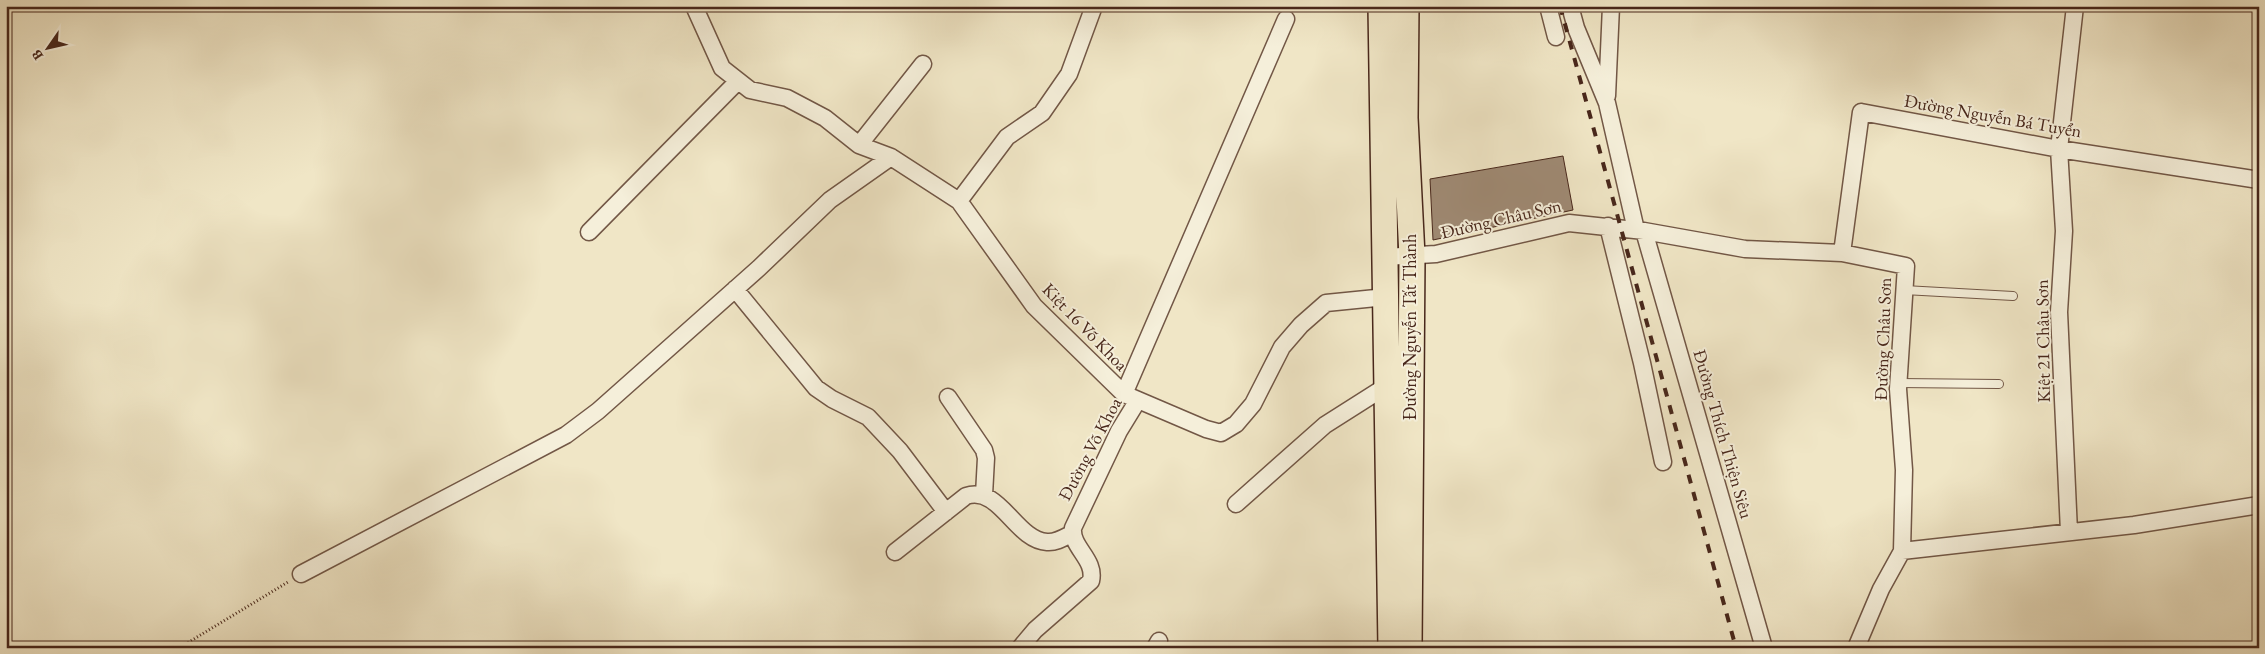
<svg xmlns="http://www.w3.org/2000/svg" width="2265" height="654" viewBox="0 0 2265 654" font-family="'EB Garamond',serif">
<rect width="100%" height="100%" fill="#f0e6c6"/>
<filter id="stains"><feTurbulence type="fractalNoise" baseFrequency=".004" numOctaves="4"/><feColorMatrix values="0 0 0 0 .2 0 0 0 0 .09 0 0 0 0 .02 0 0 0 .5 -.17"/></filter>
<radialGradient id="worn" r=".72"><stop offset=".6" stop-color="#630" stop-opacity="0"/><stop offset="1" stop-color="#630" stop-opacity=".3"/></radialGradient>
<path fill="#9f8a74" stroke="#48271b" d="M1563,156L1573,210L1433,240L1430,179Z"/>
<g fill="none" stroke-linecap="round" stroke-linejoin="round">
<g stroke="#725746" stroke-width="10">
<path id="lane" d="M1904,290L2013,296
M1898,383L1999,384"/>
</g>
<g stroke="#725746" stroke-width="19">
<path id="street" d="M694,6L722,68L750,90L787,98L825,118L859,145L891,157L959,201L1034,306L1124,394L1206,429L1221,433L1236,424L1253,404L1282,347L1301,325L1326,303L1386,297
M1548,6L1556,37
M1570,6L1576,28L1607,103L1636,230
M1607,96L1611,6
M859,145L923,64
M959,201L1007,137L1042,113L1069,74L1094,6
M1608,226L1642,363L1663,462
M1644,231L1764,648
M589,232L738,81
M1842,253L1861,112L2059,149L2259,180
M1385,257L1436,254L1569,223L1644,231L1745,249L1842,253L1906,266L1898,389L1904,470L1902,551L2134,525L2259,505
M735,289L816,388L832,399L868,417L900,451L946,512
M1124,394L1286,19
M948,397L984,450L986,458L984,495
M1236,504L1325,425L1388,385
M2069,532L2059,312L2064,231L2059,149L2075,6
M895,552L966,496C1000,485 1015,540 1047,542C1056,543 1065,537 1073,533
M301,574L566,435L598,411L759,268L830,200L891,157
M1020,648L1035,630L1091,581C1096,559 1071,548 1073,528L1119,431L1138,400
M1155,648L1159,641
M1856,648L1881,589L1902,551"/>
</g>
<g stroke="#48271b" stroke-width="28">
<path id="primary" d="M1381,6L1391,648
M1406,6L1405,118L1412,256L1409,648"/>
</g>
<path stroke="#48271b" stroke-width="3" stroke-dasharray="1 2.5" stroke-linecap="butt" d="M179,648L288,582"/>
<use href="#lane" stroke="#f5efda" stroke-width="8"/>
<use href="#street" stroke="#f5efda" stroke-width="16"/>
<use href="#primary" stroke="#f0e6c6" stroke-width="25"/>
<path stroke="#48271b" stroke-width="4" stroke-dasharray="9 9" stroke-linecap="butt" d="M1560,6L1736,648"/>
</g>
<g text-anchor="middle" stroke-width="4" stroke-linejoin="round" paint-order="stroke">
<g font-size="18" fill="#48271b" stroke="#f5efda">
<text transform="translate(1993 116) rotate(10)" y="6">Đường Nguyễn Bá Tuyển</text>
<text transform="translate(1501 219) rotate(-13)" y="6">Đường Châu Sơn</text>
<text transform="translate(1085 327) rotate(46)" y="6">Kiệt 16 Võ Khoa</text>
<text transform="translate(1410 327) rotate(-90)" y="6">Đường Nguyễn Tất Thành</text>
<text transform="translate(1883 339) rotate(-88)" y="6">Đường Châu Sơn</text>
<text transform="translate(2043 341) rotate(-91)" y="6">Kiệt 21 Châu Sơn</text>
<text transform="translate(1723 434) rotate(74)" y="6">Đường Thích Thiện Siêu</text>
<text transform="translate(1090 449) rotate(-62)" y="6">Đường Võ Khoa</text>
</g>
</g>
<rect width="2265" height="654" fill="none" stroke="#f0e6c6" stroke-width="25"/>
<rect x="8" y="8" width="2250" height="639" fill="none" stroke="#48271b" stroke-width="2.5"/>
<rect x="12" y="12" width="2240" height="629" fill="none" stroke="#48271b"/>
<g transform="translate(48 48) rotate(236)" stroke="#f5efda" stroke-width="4" paint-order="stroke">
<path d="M0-4L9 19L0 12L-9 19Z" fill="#48271b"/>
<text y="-8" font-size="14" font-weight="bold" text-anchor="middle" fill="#48271b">B</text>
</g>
<rect width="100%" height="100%" filter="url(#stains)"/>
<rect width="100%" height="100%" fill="url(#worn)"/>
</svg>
